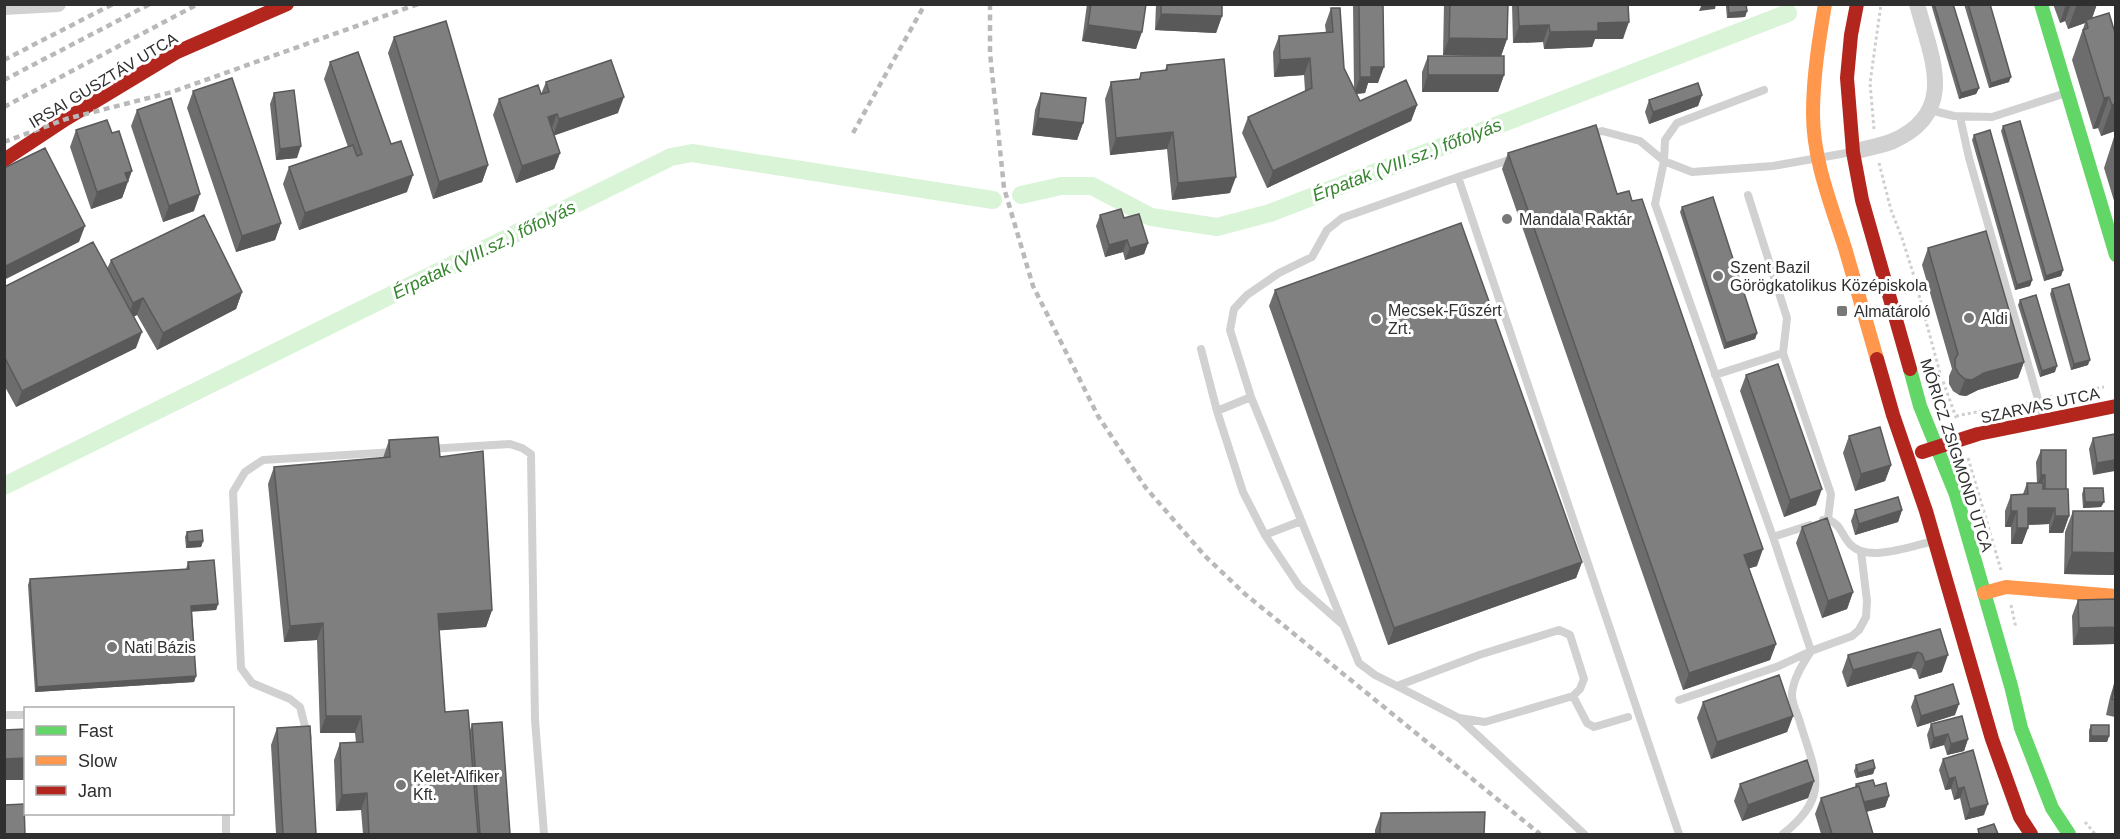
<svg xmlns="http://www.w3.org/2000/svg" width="2120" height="839" viewBox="0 0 2120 839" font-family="Helvetica,sans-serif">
<rect width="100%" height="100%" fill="#fff"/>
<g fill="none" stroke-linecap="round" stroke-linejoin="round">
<path stroke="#daf4d7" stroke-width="18" d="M1021,195L1061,186H1092L1151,217L1217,227L1270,213L1788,13
M4,486L671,157L692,153L993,200"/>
<path stroke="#cfcfcf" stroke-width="3" stroke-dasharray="3 3" stroke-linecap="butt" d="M1874,129L1870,83L1881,4
M1879,163L1891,210L1902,238L1913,273L1940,373L1957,420
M2049,397L2104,387
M1956,416L2027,402
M1968,458L2001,570
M2011,605L2016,628
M2085,822L2095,834"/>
<path stroke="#d1d1d1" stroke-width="8" d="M1764,90L1677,123L1665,140L1664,161L1655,204L1773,537L1811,651C1803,664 1794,677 1792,693C1791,701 1796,711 1799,719C1814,771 1833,795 1783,834
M1930,110L1954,116L1992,117L2066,93
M1960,117L1969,158L2044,420
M1587,135L1602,131L1640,141L1664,161L1692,172L1773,166L1852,152
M1458,177L1679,834
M1748,195L1787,318L1783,353L1831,494L1828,519
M1201,349L1217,411L1243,492L1265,535L1299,586L1342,624
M1715,375L1783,353
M1217,411L1251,397
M429,449L510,444L522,448L531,454L535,720L544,834
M1823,520L1828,519C1842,526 1840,532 1849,543C1866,564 1911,546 1934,541
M1265,535L1301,521
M1773,537L1810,525
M1397,686L1459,718L1584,834
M1573,696L1587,723L1594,727L1628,717
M1679,700L1779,666L1811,651L1852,636L1859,630L1866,617L1867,601L1861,552
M4,715H26
M1459,718L1485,722L1573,696L1580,689L1584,679L1570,635L1559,630L1479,655L1397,686L1375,675L1359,663L1251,397L1230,330L1234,309L1247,295L1279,273L1312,257L1327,230L1342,218L1458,177L1515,158
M308,738L300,707L290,699L252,683L241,668L233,492L245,472L263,460L395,452
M226,814V834"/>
<path stroke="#d1d1d1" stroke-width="16" d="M4,7L58,4
M1853,152C1866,148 1881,146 1893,141C1959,112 1931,57 1917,4"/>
<path stroke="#63d668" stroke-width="14" d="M2041,4L2116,255
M1910,369L1920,406L1956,495L2011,686L2021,728L2052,808L2069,834"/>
<path stroke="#ff974d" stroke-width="14" d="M1825,4C1819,40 1813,77 1813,114C1813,160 1831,204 1845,248C1856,285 1866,322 1877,359
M1984,593L2006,587L2116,596"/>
<path stroke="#b3261e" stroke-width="14" d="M1857,4L1851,35L1847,78L1853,152L1862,200L1910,369
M4,160L66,119L177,52L287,4
M1877,359L1893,415L1926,511L1992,739L2020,817L2031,834
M1922,452L1978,434L2116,406"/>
<path stroke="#b9b9b9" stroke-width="4.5" stroke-dasharray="6 4.5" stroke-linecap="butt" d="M990,4V53L1004,188L1033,286L1098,416L1146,488L1205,556L1245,594L1540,834
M4,60L113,4
M4,80L150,4
M4,107L198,4
M853,133L925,4
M4,142L66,119L172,92L418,4"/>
</g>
<path fill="#6d6d6d" d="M1087,4H1146L1136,49L1082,41Z
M1156,4H1222V16L1216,33L1155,30Z
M1353,4H1383L1378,83H1368L1365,93L1356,94L1360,101L1417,105L1411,121L1267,188L1242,133L1248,117L1305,91L1304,75L1274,77L1273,52L1279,36L1326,33L1325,25L1331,8L1344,68L1354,88Z
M1444,4H1508L1507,39L1501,56L1504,75L1498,92H1422V72L1428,56H1484L1443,55Z
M1512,4H1628L1623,39H1595L1592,47L1544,49L1543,42L1513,43Z
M1726,4H1746L1747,11L1745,17L1727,18L1726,7Z
M1931,4H1953L1979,88L1976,94L1959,99Z
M1964,4H1990L2009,82L1989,88Z
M2053,4H2097L2092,18L2109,13L2115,131L2101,136L2098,128L2093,129L2072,60L2085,23L2068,29L2065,21L2060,23Z
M394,37L488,165L482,182L433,199L388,53Z
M330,62L391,144L407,192L299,230L283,184L289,167L348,147L324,79Z
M1167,65L1230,193L1172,200L1167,149L1110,155L1105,99L1111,82L1139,79L1141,73L1165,70Z
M546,82L618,113L554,135L560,153L554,169L516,183L493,115L499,99L541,94Z
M193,91L281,223L275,240L236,252L187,108Z
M274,93L297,158L276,160L270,104Z
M1041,93L1083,123L1077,140L1032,135L1035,110Z
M1702,95L1698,106L1649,124L1645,112L1649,100Z
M137,110L194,211L163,222L131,126Z
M2003,126L2063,270L2061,276L2044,281L2001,131Z
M76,130L112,133L126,187L122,198L91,209L70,147Z
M2115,134V204L2104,168Z
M1974,135L2032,280L2030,286L2015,290L1972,140Z
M1508,153L1617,194L1757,566L1749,568L1776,644L1770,660L1683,690L1502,169Z
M1682,207L1757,333L1755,339L1724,349L1680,212Z
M1100,215L1124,218L1148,243L1144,254L1125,260L1123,252L1105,257L1096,226Z
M1928,248L2024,362L2018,378L1978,390L1966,396L1959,395L1953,391L1949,384V376L1952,369L1922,265Z
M111,260L242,292L236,309L157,350L137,315L134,316L136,348L16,407L4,385V287L107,269Z
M2052,289L2088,365L2071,370L2050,294Z
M1275,290L1582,562L1576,578L1388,645L1269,306Z
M2020,300L2055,372L2040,377L2018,305Z
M1746,375L1816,505L1784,517L1740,391Z
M2115,434L2093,475L2089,449L2093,438Z
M1849,436L1891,465L1885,481L1855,491L1843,453Z
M389,440L440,457L492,610L486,627L439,630L445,712L470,730L472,724L510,834H363L361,810L336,811L334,760L340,743H356L355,733H320L317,640L284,642L268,484L274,467L383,458Z
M2041,450L2066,489L2069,516L2063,533H2049V524L2028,525V528L2022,544H2011V527H2005V511L2011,495L2023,494L2027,483H2037L2036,462Z
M2084,488L2104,502L2101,507L2083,508L2082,494Z
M1855,510H1902L1898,522L1855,535L1851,521Z
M2073,511H2115V575L2064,574L2065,532Z
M1802,527L1853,592L1847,609L1822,618L1796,543Z
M187,532L203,541L201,547L186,548L185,537Z
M188,562L218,604L216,610L192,611L196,676L194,682L35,692L28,585L30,579L186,569Z
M2115,599V644L2073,645L2072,616L2078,600Z
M1940,629L1942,672L1919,679L1916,670L1911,668L1847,687L1842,672L1848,655Z
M2115,681V717L2106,715L2110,697Z
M1915,696L1955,715L1917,727L1911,707Z
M1703,702L1793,716L1787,732L1711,759L1697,718Z
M1931,724L1968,739L1964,751L1947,755L1944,745L1930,749L1927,735Z
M2091,725L2109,736L2107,742H2089V730Z
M277,728L316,834H276L271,745Z
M1943,759L1984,815L1965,820L1960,798L1954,800L1951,789L1945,790L1939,770Z
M1856,765L1875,768L1873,774L1856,778L1854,771Z
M1814,781L1808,798L1742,821L1734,801L1740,784Z
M1856,784L1875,786L1889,796L1885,807L1866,812L1873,834H1821L1815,814L1821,798L1855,787Z
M1381,813L1484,834H1375V830Z"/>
<path fill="#595959" d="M1702,4H1716L1715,9L1699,11Z
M2066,4H2071L2065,21L2060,23Z
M2077,4H2097L2091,21L2086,20L2085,23L2068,29Z
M1747,11L1745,17L1727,18L1729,13Z
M1161,14L1222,16L1216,33L1155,30Z
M1629,22L1623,39H1595L1592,47L1544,49L1550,32L1598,23Z
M1088,25L1142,32L1136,49L1082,41Z
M1549,25L1543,42L1513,43L1519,26Z
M1449,38L1507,39L1501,56L1443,55Z
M1310,58L1304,75L1274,77L1280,60Z
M1371,67H1384L1378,83H1368L1365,93L1354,94L1360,77Z
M1428,75H1504L1498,92H1422Z
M2011,77L2009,82L1989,88L1991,83Z
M1979,88L1976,94L1959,99L1961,93Z
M1702,95L1698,106L1649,124L1653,112Z
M624,97L618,113L553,136L559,119Z
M2109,97L2098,128L2093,129L2104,98Z
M2115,104V131L2101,136L2112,105Z
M1417,105L1411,121L1267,188L1273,171Z
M557,114L551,130L548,117Z
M1038,118L1083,123L1077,140L1032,135Z
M1173,132L1167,149L1110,155L1116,138Z
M301,146L297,158L276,160L280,149Z
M560,153L554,169L516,183L522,166Z
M488,165L482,182L433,199L439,182Z
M132,171L122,198L91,209L97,192L125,173Z
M413,175L407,192L299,230L305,213Z
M1236,177L1230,193L1172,200L1178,183Z
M200,194L194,211L163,222L169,206Z
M281,223L275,240L236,252L242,236Z
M85,226L79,242L4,280V267Z
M1127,240L1123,252L1105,257L1109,245Z
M1148,243L1144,254L1125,260L1130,248Z
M2063,270L2061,276L2044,281L2046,276Z
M2032,280L2030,286L2015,290L2017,285Z
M242,292L236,309L157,350L163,333Z
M143,298L137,315L127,320L133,303Z
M142,332L136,348L16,407L22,391Z
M1757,333L1755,339L1724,349L1726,343Z
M2090,360L2088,365L2071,370L2074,364Z
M2024,362L2018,378L1978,390L1966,396L1959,395L1965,379Z
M2057,366L2055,372L2040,377L2042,371Z
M2115,460V471L2093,475L2097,463Z
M1891,465L1885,481L1855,491L1861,474Z
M2041,475H2045L2041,486H2037Z
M1822,489L1816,505L1784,517L1790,500Z
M2085,502H2104L2101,507L2083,508Z
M2028,508H2055L2049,524L2022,525Z
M1902,510L1898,522L1855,535L1859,524Z
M2011,511H2017L2011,527H2005Z
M2055,516H2069L2063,533H2049Z
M2017,528H2028L2022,544H2011Z
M203,541L201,547L186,548L188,542Z
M1763,549L1757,566L1738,572L1744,555Z
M2072,552L2115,553V575L2064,574Z
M1582,562L1576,578L1388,645L1394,628Z
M1853,592L1847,609L1822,618L1828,601Z
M218,604L216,610L189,612L191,606Z
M492,610L486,627L432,631L438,614Z
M323,623L317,640L284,642L290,626Z
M2115,627V644L2073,645L2079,628Z
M1776,644L1770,660L1683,690L1689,673Z
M1918,652L1911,668L1847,687L1853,670Z
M1948,655L1942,672L1919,679L1925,662Z
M196,676L194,682L35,692L37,687Z
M1959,704L1955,715L1917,727L1921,716Z
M326,716H361L355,733H320Z
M1793,716L1787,732L1711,759L1717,742Z
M1948,734L1944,745L1930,749L1934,738Z
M2091,736H2109L2107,742H2089Z
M1968,739L1964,751L1947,755L1951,744Z
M26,758V780H4V759Z
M1875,768L1873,774L1856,778L1858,773Z
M1955,777L1951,789L1945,790L1949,779Z
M1814,781L1808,798L1742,821L1748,805Z
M1964,787L1960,798L1954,800L1958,789Z
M367,793L361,810L336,811L342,795Z
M1889,796L1885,807L1857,814L1861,803Z
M1988,804L1984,815L1965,820L1970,809Z"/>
<path fill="#7f7f7f" stroke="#595959" stroke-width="1.5" d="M1091,4H1146L1142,32L1088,25Z
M1161,4H1222V16L1161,14Z
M1359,4H1383L1384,67H1371V77H1360Z
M1450,4H1508L1507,39L1449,38Z
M1518,4H1628L1629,22L1598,23V31L1550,32L1549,25L1519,26Z
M1728,4H1746L1747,11L1729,13Z
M1934,4H1953L1979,88L1961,93Z
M1968,4H1990L2011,77L1991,83Z
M1331,8H1340L1344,68L1360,101L1406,80L1417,105L1273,171L1248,117L1312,88L1310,58L1280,60L1279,36L1333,32Z
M2109,13L2115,33V104L2112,105L2109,97L2104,98L2083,30L2088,28L2086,20Z
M446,21L488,165L439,182L394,37Z
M358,52L391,144L401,141L413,175L305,213L289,167L353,145L357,156L362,154L330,62Z
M1428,56H1504V75H1428Z
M1224,59L1236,177L1178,183L1173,132L1116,138L1111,82L1140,79L1141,73L1167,70V65Z
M611,60L624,97L559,119L557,114L548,117L560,153L522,166L499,99L538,85L541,94L549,92L546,82Z
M232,78L281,223L242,236L193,91Z
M1698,83L1702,95L1653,112L1649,100Z
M294,90L301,146L280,149L274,93Z
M1041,93L1086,98L1083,123L1038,118Z
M171,98L200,194L169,206L137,110Z
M107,120L112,133L119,131L132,171L125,173L128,181L97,192L76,130Z
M2020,121L2063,270L2046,276L2003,126Z
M1596,125L1617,194L1629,191L1632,201L1642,199L1763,549L1744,555L1776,644L1689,673L1508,153Z
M1990,130L2032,280L2017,285L1974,135Z
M45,148L85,226L4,267V168Z
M1713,197L1757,333L1726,343L1682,207Z
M1121,209L1124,218L1139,214L1148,243L1130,248L1127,240L1109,245L1100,215Z
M204,215L242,292L163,333L143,298L133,303L111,260Z
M1461,223L1582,562L1394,628L1275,290Z
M1986,231L2024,362L1984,373L1972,380L1965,379L1959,374L1955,367V359L1958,354L1928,248Z
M93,242L142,332L22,391L4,356V287Z
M2069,284L2090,360L2074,364L2052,289Z
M2036,295L2057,366L2042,371L2020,300Z
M1778,364L1822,489L1790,500L1746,375Z
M1880,427L1891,465L1861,474L1849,436Z
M2115,434V460L2097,463L2093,438Z
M438,437L440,457L483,451L492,610L438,614L445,712L468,710L478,834H369L367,793L342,795L340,743L363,742L361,716H326L323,623L290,626L274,467L390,457L389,440Z
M2041,450H2066V489H2045V475H2041Z
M2027,483H2043V489H2068L2069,516H2055V508H2028V528H2017V511H2011V495L2028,494Z
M2084,488H2103L2104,502H2085Z
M1898,497L1902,510L1859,524L1855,510Z
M2073,511H2115V553L2072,552Z
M1827,518L1853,592L1828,601L1802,527Z
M202,530L203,541L188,542L187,532Z
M214,560L218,604L191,606L196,676L37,687L30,579L189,569L188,562Z
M2115,599V627L2079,628L2078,600Z
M1940,629L1948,655L1925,662L1922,654L1918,652L1853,670L1848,655Z
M1779,675L1793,716L1717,742L1703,702Z
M2115,682V700L2112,699Z
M1953,684L1959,704L1921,716L1915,696Z
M1962,716L1968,739L1951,744L1948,734L1934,738L1931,724Z
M502,722L510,834H480L472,724Z
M2091,725H2109V736H2091Z
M310,726L316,834H283L277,728Z
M26,729V758L4,759V730Z
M1973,750L1988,804L1970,809L1964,787L1958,789L1955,777L1949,779L1943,759Z
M1807,760L1814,781L1748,805L1740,784Z
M1873,760L1875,768L1858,773L1856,765Z
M1873,780L1875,786L1886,783L1889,796L1864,802L1859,786L1857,787L1856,784Z
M1859,786L1873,834H1832L1821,798Z
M24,804L25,834H4V805Z
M1485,812L1484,834H1380L1381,813Z
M1994,824L1998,834H1979L1978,829Z"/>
<g fill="#787878" stroke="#fff" stroke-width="2">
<circle cx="1507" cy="219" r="6"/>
<circle cx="1718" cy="276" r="6"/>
<rect x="1836" y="305" width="12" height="12" rx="3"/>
<circle cx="1969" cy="318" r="6"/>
<circle cx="1376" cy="319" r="6"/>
<circle cx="112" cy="647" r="6"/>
<circle cx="401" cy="785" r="6"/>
</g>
<g text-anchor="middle" stroke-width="6" stroke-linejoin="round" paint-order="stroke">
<g font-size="16" fill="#2f2f2f" stroke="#fff">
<text transform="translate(103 80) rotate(-31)" y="6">IRSAI GUSZTÁV UTCA</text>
<text transform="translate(2040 405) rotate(-12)" y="6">SZARVAS UTCA</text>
<text transform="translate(1957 455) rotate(72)" y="6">MÓRICZ ZSIGMOND UTCA</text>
</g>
<g font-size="16" fill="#2f2f2f" stroke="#fff" text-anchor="start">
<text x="1519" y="225">Mandala Raktár</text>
<text x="1730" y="273">Szent Bazil<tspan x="1730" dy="18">Görögkatolikus Középiskola</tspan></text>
<text x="1388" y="316">Mecsek-Fűszért<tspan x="1388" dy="18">Zrt.</tspan></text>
<text x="1854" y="317">Almatároló</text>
<text x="1981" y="324">Aldi</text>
<text x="124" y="653">Nati Bázis</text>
<text x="413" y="782">Kelet-Alfiker<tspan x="413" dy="18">Kft.</tspan></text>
</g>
<g font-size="18" font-style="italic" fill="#388530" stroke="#fff">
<text transform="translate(1407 160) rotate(-21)" y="6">Érpatak (VIII.sz.) főfolyás</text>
<text transform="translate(484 250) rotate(-26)" y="6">Érpatak (VIII.sz.) főfolyás</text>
</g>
</g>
<rect width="2120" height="839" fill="none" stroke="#2f2f2f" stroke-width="12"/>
<rect x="24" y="707" width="210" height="108" fill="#ffffff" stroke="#acacac" stroke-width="1.5"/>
<rect x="36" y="726" width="30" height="9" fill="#63d668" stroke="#acacac" stroke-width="1.5"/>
<text x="78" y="737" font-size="18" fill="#2f2f2f">Fast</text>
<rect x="36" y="756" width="30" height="9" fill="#ff974d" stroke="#acacac" stroke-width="1.5"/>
<text x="78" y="767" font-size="18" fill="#2f2f2f">Slow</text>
<rect x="36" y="786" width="30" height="9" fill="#b3261e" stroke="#acacac" stroke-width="1.5"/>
<text x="78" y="797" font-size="18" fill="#2f2f2f">Jam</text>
</svg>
